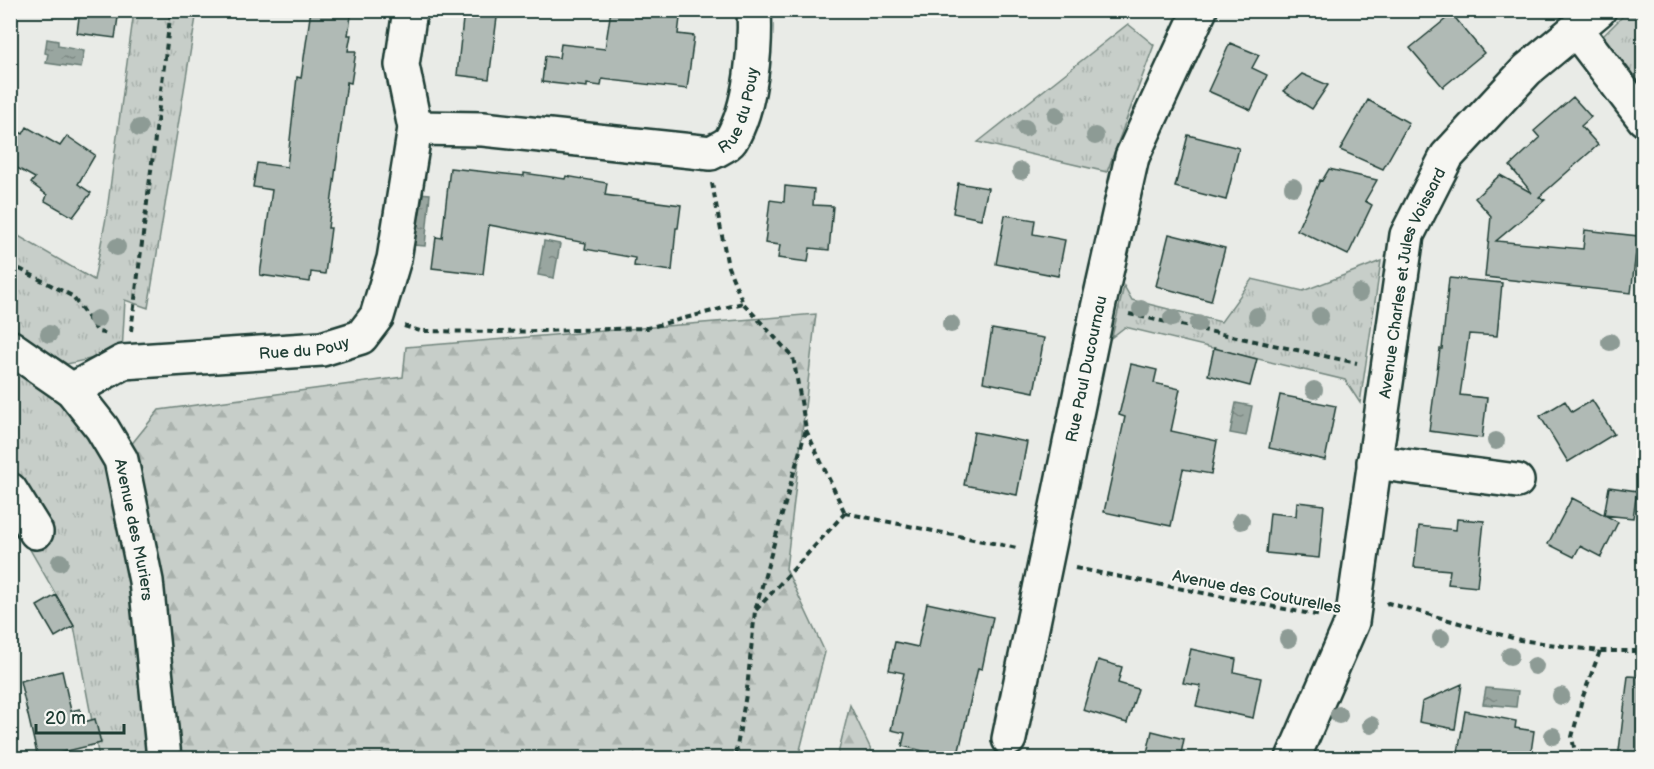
<svg xmlns="http://www.w3.org/2000/svg" width="1654" height="769" viewBox="0 0 1654 769" font-family="'Balsamiq Sans',sans-serif">
<defs>
<pattern id="grass-tufts" width="24" height="20" patternUnits="userSpaceOnUse" patternTransform="scale(1.5)"><rect width="24" height="20" fill="#c7cec9"/><path d="M3 7l-1-3M5 7V3M7 7l1-3M15 17l-1-3M17 17v-4M19 17l1-3" fill="none" stroke="#aab2ad"/></pattern>
<pattern id="forest-firs" width="22" height="20" patternUnits="userSpaceOnUse" patternTransform="scale(1.5)"><rect width="22" height="20" fill="#c7cec9"/><path d="M5 1l3.5 6h-7zM16 11l3.5 6h-7z" fill="#aab2ad"/></pattern>
<pattern id="water-ripples" width="26" height="14" patternUnits="userSpaceOnUse" patternTransform="scale(1.5)"><rect width="26" height="14" fill="#99a6a0"/><path d="M2 4q2-2 4 0t4 0M15 11q2-2 4 0t4 0" fill="none" stroke="#7c8883"/></pattern>
</defs>
<rect width="100%" height="100%" fill="#e9ebe7"/>
<filter id="ink" filterUnits="userSpaceOnUse"><feTurbulence type="fractalNoise" baseFrequency=".0167" numOctaves="2"/><feDisplacementMap in="SourceGraphic" scale="12" xChannelSelector="R" yChannelSelector="G"/><feConvolveMatrix kernelMatrix="1 2 1 2 8 2 1 2 1" color-interpolation-filters="sRGB"/></filter>
<g filter="url(#ink)">
<path fill="url(#grass-tufts)" stroke="#73867e" stroke-width="1.5" d="M134,11H197L148,308L125,300L122,352L67,364L11,329L10,231L94,280L106,218Z
M1628,11H1643V101L1601,38Z
M1128,24L1154,45L1107,172L978,142Z
M1381,261L1360,403L1345,380L1125,327L1112,337L1124,286L1132,300L1221,322L1252,279L1303,291Z
M21,370L74,412L105,457L121,531L141,652L147,737L143,758H99L74,626L28,546L46,534L11,472L10,375Z"/>
<path fill="url(#forest-firs)" stroke="#73867e" stroke-width="1.5" d="M816,314L786,569L825,652L798,758H156L130,446L159,410L403,377L406,347Z
M850,705L875,758H837Z"/>
<path fill="url(#water-ripples)" stroke="#687c75" stroke-width="1.5" d="M47,39L58,41V46L84,51L81,68L46,63L48,54L45,53Z
M419,193L430,194L425,246L413,245Z
M544,241L560,244L554,278L538,275Z
M1236,403L1252,406L1246,436L1230,433Z
M1486,688L1518,691L1516,707L1483,704Z"/>
<path fill="#b0bab5" stroke="#1f3d34" stroke-width="1.5" d="M80,10H119L115,38L77,33Z
M311,10H352L348,35H351L348,51H356L351,83L347,82L328,228H331L325,274L311,272L310,282L260,275L272,190L253,187L257,163L287,167L297,77L301,78Z
M464,10H498L489,79L457,75Z
M611,10H681L678,34L694,36L687,89L602,79L601,86L587,84V87L542,82L545,56L559,58L561,44L605,49Z
M1452,14L1484,53L1443,87L1410,48Z
M1230,43L1259,55L1252,68L1267,75L1251,110L1208,91Z
M1302,74L1328,85L1312,109L1283,91Z
M1573,97L1591,117L1581,126L1598,145L1539,197L1545,200L1496,241L1583,249L1585,230L1638,236L1631,293L1485,277L1491,216L1475,198L1500,175L1532,193L1510,166L1540,138L1534,131Z
M1368,100L1409,123L1383,169L1340,150Z
M10,127L23,134L27,127L60,146L67,136L95,155L78,184L91,193L73,217L45,201L47,195L31,183L35,178L10,164Z
M1188,135L1239,148L1226,200L1175,187Z
M450,168L524,176V173L565,179L566,176L607,183L605,195L681,205L678,228H676L672,271L634,266L635,258L585,249L586,243L489,225L483,274L432,268L436,237L442,238Z
M1329,169L1377,180L1365,201L1372,205L1348,255L1297,230L1320,180L1322,181Z
M958,183L988,188L981,219L953,213Z
M785,186L814,189L813,205L833,206L829,250L810,248L808,262L778,258L780,245L765,243L770,200L784,202Z
M1005,215L1035,220L1033,234L1065,240L1058,276L996,264Z
M1169,234L1225,248L1211,301L1156,286Z
M1449,278L1502,283L1497,336L1469,334L1460,395L1487,398L1482,438L1429,431L1440,349H1442Z
M992,329L1044,338L1034,392L983,382Z
M1214,348L1257,359L1250,386L1208,375Z
M1131,364L1157,370L1154,383L1180,389L1171,431L1217,441L1211,474L1183,469L1171,526L1104,512L1125,417L1119,415Z
M1280,395L1336,406L1325,460L1269,448Z
M1592,400L1614,434L1568,462L1540,416L1565,401L1572,412Z
M974,432L1027,442L1017,495L964,485Z
M1609,487L1637,491L1633,518L1604,515Z
M1572,498L1618,522L1601,557L1580,546L1574,557L1548,544Z
M1297,502L1324,505L1319,558L1266,553L1270,513L1296,516Z
M1457,519L1484,521L1477,587L1448,584L1450,570L1414,567L1419,526L1456,530Z
M56,595L74,626L55,637L37,606Z
M927,603L993,617L982,669L978,668L957,759L902,746L905,733L891,730L904,673L889,670L895,642L918,647Z
M1191,649L1236,659L1234,672L1261,678L1253,718L1196,706L1201,686L1183,683Z
M1098,660L1122,667L1118,683L1138,689L1127,723L1083,710Z
M62,671L71,711L80,709L84,722L95,719L101,743L38,758L20,681Z
M1628,676L1644,677V759H1618Z
M1462,684L1455,729L1419,722L1422,702Z
M1465,711L1516,721L1515,728L1534,731L1530,759H1457Z
M1152,731L1184,739L1180,759H1165L1147,753Z"/>
<g fill="none" stroke-linecap="round" stroke-linejoin="round">
<g stroke="#1f3d34" stroke-width="38">
<g id="minor">
<path d="M1576,30L1644,119"/>
<path id="s1" d="M415,128L483,129L711,153C717,149 727,146 731,140C751,107 756,48 754,10"/>
<path id="s2" d="M10,347L72,390L102,428L121,460L146,581L164,758"/>
<path id="s3" d="M72,390L123,362L322,349L361,337L377,316L394,259L415,128L402,65L410,10"/>
<path d="M1374,462L1517,481"/>
<path d="M10,490L36,532"/>
<path id="s4" d="M1009,739L1098,308L1132,157L1200,10"/>
<path id="s5" d="M1293,758L1352,622L1407,235L1447,156L1527,70L1599,10"/>
</g>
</g>
<path stroke="#1f3d34" stroke-width="4" stroke-dasharray="6 4.5" stroke-linecap="butt" d="M712,183L728,267L743,303L793,357L806,429L755,611L747,689L735,758
M10,264L72,296L98,332L109,334
M1129,314L1357,363
M404,326L420,331L503,332L647,328L743,303
M131,331L171,10
M806,430L845,513
M845,513L1017,548
M1075,568L1321,616
M1386,604L1388,603L1520,640L1600,651H1644
M756,610L845,513
M1576,758L1572,737L1582,699L1600,651"/>
<use href="#minor" stroke="#f6f6f2" stroke-width="33"/>
</g>
<g fill="#8d9b95">
<circle cx="1056" cy="115" r="9"/>
<circle cx="139" cy="128" r="9"/>
<circle cx="1025" cy="128" r="9"/>
<circle cx="1095" cy="136" r="9"/>
<circle cx="1021" cy="171" r="9"/>
<circle cx="1293" cy="187" r="9"/>
<circle cx="117" cy="247" r="9"/>
<circle cx="1359" cy="293" r="9"/>
<circle cx="1141" cy="309" r="9"/>
<circle cx="1257" cy="316" r="9"/>
<circle cx="1320" cy="316" r="9"/>
<circle cx="1172" cy="318" r="9"/>
<circle cx="97" cy="319" r="9"/>
<circle cx="951" cy="324" r="9"/>
<circle cx="1198" cy="324" r="9"/>
<circle cx="49" cy="334" r="9"/>
<circle cx="1610" cy="342" r="9"/>
<circle cx="1314" cy="390" r="9"/>
<circle cx="1496" cy="441" r="9"/>
<circle cx="1241" cy="521" r="9"/>
<circle cx="60" cy="562" r="9"/>
<circle cx="1441" cy="638" r="9"/>
<circle cx="1288" cy="639" r="9"/>
<circle cx="1510" cy="656" r="9"/>
<circle cx="1535" cy="666" r="9"/>
<circle cx="1561" cy="696" r="9"/>
<circle cx="1339" cy="715" r="9"/>
<circle cx="1371" cy="725" r="9"/>
<circle cx="1553" cy="736" r="9"/>
</g>
</g>
<g text-anchor="middle" stroke-width="4.5" stroke-linejoin="round" paint-order="stroke">
<g font-size="16" fill="#1f3d34" stroke="#f6f6f2">
<text dy="6" stroke="none"><textPath href="#s1" startOffset="352">Rue du Pouy</textPath></text>
<text dy="6" stroke="none"><textPath href="#s5" startOffset="494">Avenue Charles et Jules Voissard</textPath></text>
<text dy="6" stroke="none"><textPath href="#s3" startOffset="240">Rue du Pouy</textPath></text>
<text dy="6" stroke="none"><textPath href="#s4" startOffset="378">Rue Paul Ducournau</textPath></text>
<text dy="6" stroke="none"><textPath href="#s2" startOffset="232">Avenue des Muriers</textPath></text>
<text transform="translate(1257 591) rotate(11)" y="6">Avenue des Couturelles</text>
</g>
</g>
<rect width="1654" height="769" fill="none" stroke="#f6f6f2" stroke-width="36"/>
<rect x="18" y="18" width="1618" height="733" fill="none" stroke="#1f3d34" stroke-width="2" filter="url(#ink)"/>
<path d="M36 724v9h88v-9" fill="none" stroke="#1f3d34" stroke-width="3"/>
<text x="45" y="724" font-size="18" fill="#1f3d34" stroke="#f6f6f2" stroke-width="4.5" paint-order="stroke">20 m</text>
</svg>
